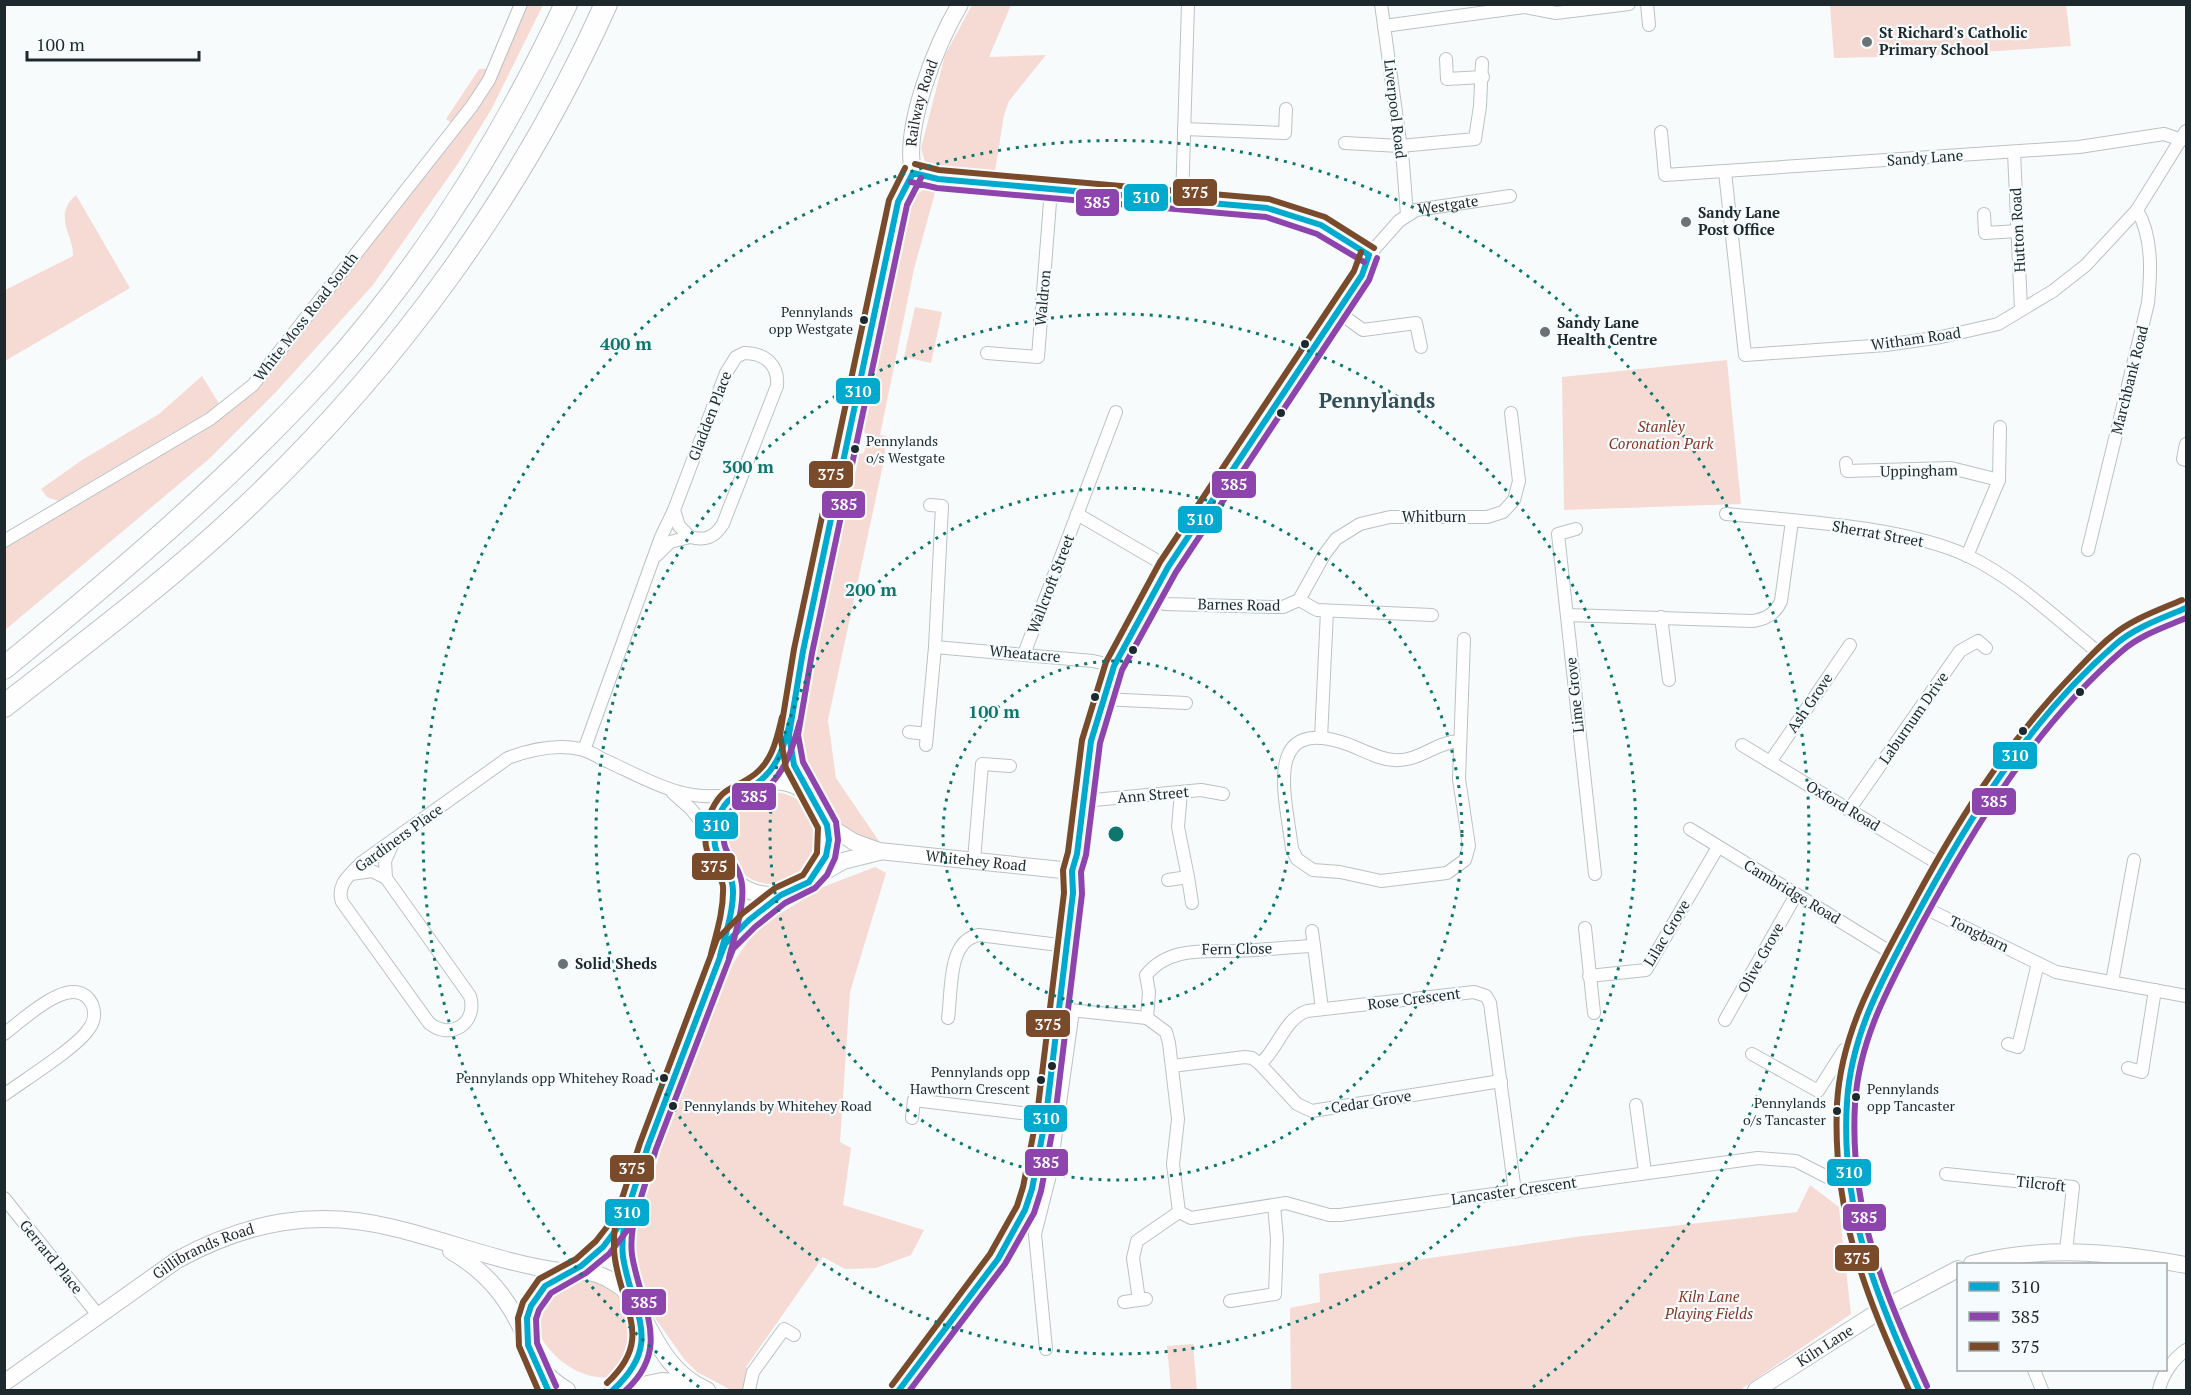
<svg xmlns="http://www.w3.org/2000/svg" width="2191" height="1395" viewBox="0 0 2191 1395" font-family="'PT Serif',serif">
<rect width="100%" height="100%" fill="#f8fbfc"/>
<path fill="#f5dbd4" d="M515,5H543L491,110L459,162L373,285L276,392L209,459L5,630V543L236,401L453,124L446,119L479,69L496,68Z
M972,5H1011L989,57L1046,55L1009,101L1004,115L993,184L938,179L926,166L921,148L945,55Z
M1830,5H2066L2071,46L1926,56L1834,58Z
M925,188L936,189L914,269L880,435L887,436L883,465L828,720L836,778L883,847L866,843L843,826L804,769L799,750L803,695L824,581L845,483L859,454L864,453L868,434L863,432L866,393L906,203Z
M76,195L130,288L5,361V290L73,256C74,236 52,216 76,195Z
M915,307L942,312L931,363L904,357Z
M1727,360L1741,504L1564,510L1562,377Z
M202,376L220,405L58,501L47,497L41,489L82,460L159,414Z
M726 838a46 46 0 1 1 92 0a46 46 0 1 1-92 0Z
M875,867L886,873L850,992L840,1142L851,1148L843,1205L924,1230L911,1255L876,1268L845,1269L823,1257L746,1367L753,1372L745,1390H731L697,1372L684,1359L638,1294L633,1265L632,1230L665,1134L729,969L757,928L823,887Z
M1810,1185L1839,1207L1851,1314L1740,1390H1291L1290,1308L1320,1302L1319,1274L1583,1236L1797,1212Z
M590,1280C598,1284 608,1287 615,1293C640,1312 640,1354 618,1375C561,1395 480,1287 590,1280Z
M1193,1344L1197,1390H1171L1167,1346Z"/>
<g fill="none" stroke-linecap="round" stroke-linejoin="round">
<g stroke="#bbc2c4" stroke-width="14">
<g id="street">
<path d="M1381,4L1403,163L1407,215"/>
<path d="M1647,4L1649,25"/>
<path d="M1384,26L1524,7L1556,13L1629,4"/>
<path d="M1446,59L1447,79L1483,77"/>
<path d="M1184,129L1285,133L1286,109"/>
<path d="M1661,132L1665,175L2079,147L2164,134L2182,140"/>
<path d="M1345,143L1400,146L1475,139L1480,106L1482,63"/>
<path d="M2014,152L2021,309"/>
<path d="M1725,172L1745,355L1886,345L1941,337L1998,324L2053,291L2086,265L2137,210L2186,131"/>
<path d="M1182,201L1188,4"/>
<path d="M1984,214L1985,233L2018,231"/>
<path id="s1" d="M1369,255L1399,221L1416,210L1510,196"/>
<path d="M1338,312L1363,330L1416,323L1421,347"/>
<path d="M744,353C765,353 779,365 777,386L723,524C714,538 705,541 690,537L679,526L674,510L726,373L736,357Z"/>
<path d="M987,353L1038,357L1051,189"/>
<path d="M2186,444L2183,459L2186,460"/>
<path d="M1846,463L1847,471L1951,468L1999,480"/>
<path d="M1077,514L1168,567"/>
<path d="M1726,514C1798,521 1903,526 1968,556C2018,580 2061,623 2104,657"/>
<path d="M1576,529L1558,534L1595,874"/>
<path d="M4,541L210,419L253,385L472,106L489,80L521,4"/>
<path d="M2088,550L2148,303C2151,273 2153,237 2137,210"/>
<path d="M657,555L670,542L690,537"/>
<path d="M1967,556L1999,480L2000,427"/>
<path d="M1151,598L1165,604L1273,607H1283L1299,600L1317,610L1432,615"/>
<path d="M1299,600L1324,555L1336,539L1360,524L1390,517H1487L1503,512L1514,500L1519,481L1511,413"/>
<path d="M1567,615L1753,621C1767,619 1776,613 1781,601L1792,521"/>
<path d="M1661,617L1669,680"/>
<path d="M935,647L1093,661L1114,666"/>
<path d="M1024,654L1116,412"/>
<path d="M1102,699L1186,703"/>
<path d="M909,732L927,734"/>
<path d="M1321,738L1327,611"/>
<path d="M1459,741C1436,742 1419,762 1394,760C1375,759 1359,747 1341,742C1261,718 1287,803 1292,849L1297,859L1313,870L1340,872L1381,881L1447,873L1465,860L1469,846L1459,779L1464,639"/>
<path d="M926,745L935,647L942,506L930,505"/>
<path d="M1742,745L1944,867"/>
<path d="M584,750L661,537L674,510"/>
<path d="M1770,762L1850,645"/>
<path d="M673,793L691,809L714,838"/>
<path d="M1083,801L1201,790L1223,794"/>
<path d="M1849,810L1960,651L1978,641L1986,648"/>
<path d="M1690,829L1895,955"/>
<path d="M974,860L982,764L1010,766"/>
<path d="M351,874L372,871L386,878L470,996C478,1023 451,1041 429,1023L342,902C336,884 350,875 361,863L508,758C532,749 558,743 584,750C593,753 601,759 609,762C652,782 688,805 736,793"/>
<path d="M1188,877L1192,903"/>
<path d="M386,878L385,861L393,843"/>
<path d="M1168,880L1188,877L1178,827L1181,792"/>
<path d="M1921,906L2056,972L2186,996"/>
<path d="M1585,928L1594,1013"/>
<path d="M1312,931L1314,946"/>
<path d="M1589,976L1646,970L1718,847"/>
<path d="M2112,982L2134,860"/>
<path d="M1060,1009L1147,1018L1166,1032L1169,1043L1178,1119L1173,1164L1179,1212L1137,1241L1133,1258L1139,1300"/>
<path d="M948,1018C952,992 947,940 979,935L1067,946"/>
<path d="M1147,1018L1149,992L1146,975C1170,946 1206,952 1238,951C1263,950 1289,947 1314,946L1322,1009"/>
<path d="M1725,1020L1796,895"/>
<path d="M4,1034C22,1021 74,969 92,1004C96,1013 94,1023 88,1030C76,1048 24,1080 4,1095"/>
<path d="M2008,1044L2018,1047L2038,963"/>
<path d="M1752,1054L1818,1091L1844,1050L1855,1046"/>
<path d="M1260,1064L1297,1104L1312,1111L1501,1081"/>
<path d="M1172,1066L1245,1057L1252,1058L1260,1064C1278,1049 1284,1019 1307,1011L1474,992L1486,996L1490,1003L1515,1192"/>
<path d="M2128,1068L2142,1072L2155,990"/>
<path d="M1636,1105L1645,1172"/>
<path d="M912,1118L914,1100L1046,1116"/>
<path d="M1946,1174L2073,1187L2066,1251"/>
<path d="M4,1198L98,1315"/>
<path d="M1179,1212L1191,1218L1286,1203L1329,1215H1340L1758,1158L1796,1161L1835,1181H1848"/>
<path d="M1230,1301L1275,1294L1277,1239L1274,1205"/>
<path d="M1124,1302L1146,1299"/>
<path d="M1046,1349L1035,1234L1050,1175L1073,1011"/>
<path d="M2034,1370L2042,1390"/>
<path d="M749,1390L753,1372L784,1329L794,1335"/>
<path d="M2159,1390C2162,1375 2173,1359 2186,1350"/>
</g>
</g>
<g stroke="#bbc2c4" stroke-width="18">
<g id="secondary">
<path d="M789,736L794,765L808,793"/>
<circle cx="772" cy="838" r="57"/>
<path id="s2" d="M760,782L782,753L789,735L803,651L898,202L904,187L913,173C903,127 936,45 960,4"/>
<path id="s3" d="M827,825L854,842L879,851L1072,871"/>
<path d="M817,876L843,861L879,852"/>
<path d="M725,944L749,920L781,895"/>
<path d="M451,1251C487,1272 508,1298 525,1336"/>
<path d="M1972,1264C2044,1245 2114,1252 2186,1265"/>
<path d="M572,1271L603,1247L624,1220"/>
<path d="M635,1301L624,1264L625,1218L648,1146L725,944L731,915L732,880"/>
<path d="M644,1319C660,1349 674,1376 707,1390"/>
<path id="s4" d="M4,1383L177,1260C247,1222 315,1208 394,1228C452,1242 507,1265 567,1272"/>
<path d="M567,1390C487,1344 543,1236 615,1283C632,1293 640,1308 643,1328C647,1354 633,1375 613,1390"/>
<path d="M618,1390L662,1381L689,1383"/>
<path d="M899,1390L998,1259L1025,1210L1032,1189L1046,1116L1073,893L1072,871L1077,854L1091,741L1102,699L1114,666L1168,567L1201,515L1362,275L1369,255C1338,232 1306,215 1267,208L938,179L913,173"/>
<path id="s5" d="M1756,1390L1884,1308L1958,1269"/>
<path d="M1919,1390C1893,1333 1852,1243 1848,1181C1845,1142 1844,1097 1852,1059C1861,1015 1885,974 1906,935C1944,863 1986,788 2039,725C2063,696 2091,669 2117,643L2133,632L2186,608"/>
</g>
</g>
<g stroke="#bbc2c4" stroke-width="24">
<path id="highway" d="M4,668C116,576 228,482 325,375C424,265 503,138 566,4
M4,706C86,642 169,580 244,509C395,367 521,194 606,4"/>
</g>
<use href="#street" stroke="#fefeff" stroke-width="12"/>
<use href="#secondary" stroke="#fefeff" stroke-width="16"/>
<use href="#highway" stroke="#fefeff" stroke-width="22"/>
<g stroke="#f6fcfe" stroke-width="10">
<path id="bus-1" d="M913,173L938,179L1267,208L1321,225L1369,255
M720,956C725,936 738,898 731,879C722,855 709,854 717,823C725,791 743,797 761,780C780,764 785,742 791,719
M548,1390L528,1345L527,1318L531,1306L545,1286L581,1266L603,1247L625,1218L648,1146L725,944L749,920L781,895L809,882L826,856L829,840L827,825L794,765L789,735L803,651L898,202L913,173
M613,1390C665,1342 632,1314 623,1257C621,1240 624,1223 628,1206
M899,1390L998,1259L1025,1210L1032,1189L1046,1116L1073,893L1072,871L1077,854L1091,741L1114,666L1168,567L1362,275L1369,255
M1919,1390C1876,1295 1840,1209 1847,1102C1851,1035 1882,980 1913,922C1967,821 2029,719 2116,644C2136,627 2163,618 2186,608"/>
</g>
<g stroke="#f6fcfe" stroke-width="10">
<path id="bus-2" d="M911,182L937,188L1266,217L1317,234L1364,262
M729,958C734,937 748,898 740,876C733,855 719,852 725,825C733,797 752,803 768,787C787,768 793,747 800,721
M556,1386L537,1343L536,1319L539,1310L551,1293L586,1273L609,1254L633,1223L656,1149L733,949L755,927L785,903L815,888L827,875L835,858L838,840L836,822L803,762L798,735L812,653L907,205L921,178
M1927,1386C1884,1291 1849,1211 1855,1104C1859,1038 1890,985 1920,927C1974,827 2035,726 2122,651C2140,635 2165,627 2186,618
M626,1390C673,1347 640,1306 632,1255C630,1239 633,1223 637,1208
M910,1390L1005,1264L1034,1213L1041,1191L1055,1117L1082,894L1081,872L1086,855L1100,743L1122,670L1176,572L1369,280L1377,258"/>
</g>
<g stroke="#f6fcfe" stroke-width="10">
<path id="bus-3" d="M915,164L939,170L1269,199L1325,217L1374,248
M711,954C717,931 724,909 723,886C722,880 718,874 715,869C705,853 702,835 709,816C722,784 733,791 755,774C773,760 777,737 782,717
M607,1383C654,1339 623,1312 615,1259C612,1241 615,1222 619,1204
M892,1385L990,1254L1017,1206L1023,1187L1037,1115L1064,893L1063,870L1068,852L1082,740L1106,662L1160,562L1354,271L1361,252
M538,1390L519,1346L518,1318L523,1302L539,1279L576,1259L596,1241L617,1214L640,1143L717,939L743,913L775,888L803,875L817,853L818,828L786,768L780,735L794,649L889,200L905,168
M1909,1390C1865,1294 1832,1212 1837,1104C1841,1033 1875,974 1908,913C1954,826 2006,743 2075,672C2087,660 2099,646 2112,636C2132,619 2159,610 2182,600"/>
</g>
<use href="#bus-1" stroke="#00a9ce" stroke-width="6"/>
<use href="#bus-2" stroke="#8e44ad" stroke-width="6"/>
<use href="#bus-3" stroke="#7a4b2a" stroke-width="6"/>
</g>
<g fill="none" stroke="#0f766e" stroke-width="3" stroke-dasharray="3 6">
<circle cx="1116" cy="834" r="173"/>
<circle cx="1116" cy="834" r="346"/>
<circle cx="1116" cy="834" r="520"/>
<path d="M699 1387A693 693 0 1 1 1533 1387"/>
</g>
<g fill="#6a7275" stroke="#f6fcfe" stroke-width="2">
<circle cx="1867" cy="42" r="6"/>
<circle cx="1686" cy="222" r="6"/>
<circle cx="1545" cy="332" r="6"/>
<circle cx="563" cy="964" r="6"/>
</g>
<g fill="#1e292d" stroke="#f6fcfe" stroke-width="2">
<circle cx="864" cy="320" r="5"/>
<circle cx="1305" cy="344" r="5"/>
<circle cx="1281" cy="413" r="5"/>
<circle cx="855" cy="449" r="5"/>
<circle cx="1133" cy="650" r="5"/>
<circle cx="2080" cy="692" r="5"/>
<circle cx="1095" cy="697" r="5"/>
<circle cx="2023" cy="731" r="5"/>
<circle cx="1052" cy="1066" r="5"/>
<circle cx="664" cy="1078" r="5"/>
<circle cx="1041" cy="1080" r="5"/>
<circle cx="1856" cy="1097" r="5"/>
<circle cx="673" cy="1106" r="5"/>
<circle cx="1837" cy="1111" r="5"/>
</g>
<g text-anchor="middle" stroke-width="4.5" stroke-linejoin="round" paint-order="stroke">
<g font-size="14" fill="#1e292d" stroke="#f6fcfe" text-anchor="end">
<text x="853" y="317">Pennylands<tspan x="853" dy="17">opp Westgate</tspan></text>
<text x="866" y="446" text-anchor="start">Pennylands<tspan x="866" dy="17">o/s Westgate</tspan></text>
<text x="1030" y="1077">Pennylands opp<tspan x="1030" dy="17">Hawthorn Crescent</tspan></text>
<text x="653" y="1083">Pennylands opp Whitehey Road</text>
<text x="1867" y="1094" text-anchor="start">Pennylands<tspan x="1867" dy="17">opp Tancaster</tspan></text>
<text x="1826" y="1108">Pennylands<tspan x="1826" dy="17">o/s Tancaster</tspan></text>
<text x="684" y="1111" text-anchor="start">Pennylands by Whitehey Road</text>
</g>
<g font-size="15" font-weight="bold" fill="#1e292d" stroke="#f6fcfe" text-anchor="start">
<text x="1879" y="38">St Richard's Catholic<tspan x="1879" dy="17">Primary School</tspan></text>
<text x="1698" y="218">Sandy Lane<tspan x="1698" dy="17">Post Office</tspan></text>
<text x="1557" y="328">Sandy Lane<tspan x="1557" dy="17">Health Centre</tspan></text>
<text x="575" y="969">Solid Sheds</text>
</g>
<g font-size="15" fill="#1e292d" stroke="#f6fcfe">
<text dy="5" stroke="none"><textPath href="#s2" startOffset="704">Railway Road</textPath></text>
<text transform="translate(1395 109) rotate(83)" y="5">Liverpool Road</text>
<text transform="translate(1925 158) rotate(-4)" y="5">Sandy Lane</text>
<text dy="5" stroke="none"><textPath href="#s1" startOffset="98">Westgate</textPath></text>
<text transform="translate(2018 230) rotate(-93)" y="5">Hutton Road</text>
<text transform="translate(1043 298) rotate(-85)" y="5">Waldron</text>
<text transform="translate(306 317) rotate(-52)" y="5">White Moss Road South</text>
<text transform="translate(1916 339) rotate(-8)" y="5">Witham Road</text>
<text transform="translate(2130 380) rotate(-76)" y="5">Marchbank Road</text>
<text transform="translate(710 416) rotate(-69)" y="5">Gladden Place</text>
<text transform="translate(1919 471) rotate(-1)" y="5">Uppingham</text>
<text x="1434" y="522">Whitburn</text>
<text transform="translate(1878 534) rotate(10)" y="5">Sherrat Street</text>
<text transform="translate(1051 584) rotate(-69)" y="5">Wallcroft Street</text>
<text transform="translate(1239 605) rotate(1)" y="5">Barnes Road</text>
<text transform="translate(1025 654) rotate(5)" y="5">Wheatacre</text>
<text transform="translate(1575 695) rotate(-96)" y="5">Lime Grove</text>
<text transform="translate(1810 703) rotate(-56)" y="5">Ash Grove</text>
<text transform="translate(1914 718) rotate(-55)" y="5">Laburnum Drive</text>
<text transform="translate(1153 795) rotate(-5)" y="5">Ann Street</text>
<text transform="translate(1843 806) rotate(31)" y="5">Oxford Road</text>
<text transform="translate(399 838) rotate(-36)" y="5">Gardiners Place</text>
<text dy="5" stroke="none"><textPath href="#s3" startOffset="156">Whitehey Road</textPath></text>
<text transform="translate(1792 892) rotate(31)" y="5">Cambridge Road</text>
<text transform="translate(1667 933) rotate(-59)" y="5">Lilac Grove</text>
<text transform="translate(1979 934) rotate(26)" y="5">Tongbarn</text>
<text transform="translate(1237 949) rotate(-1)" y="5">Fern Close</text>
<text transform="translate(1761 958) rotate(-61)" y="5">Olive Grove</text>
<text transform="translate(1414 999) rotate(-7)" y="5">Rose Crescent</text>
<text transform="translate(1371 1102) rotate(-9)" y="5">Cedar Grove</text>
<text transform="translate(2041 1184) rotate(6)" y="5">Tilcroft</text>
<text transform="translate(1514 1191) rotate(-8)" y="5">Lancaster Crescent</text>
<text dy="5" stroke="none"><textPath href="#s4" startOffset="240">Gillibrands Road</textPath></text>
<text transform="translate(51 1257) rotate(51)" y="5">Gerrard Place</text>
<text dy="5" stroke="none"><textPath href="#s5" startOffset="82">Kiln Lane</textPath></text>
</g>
<g font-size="15" font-style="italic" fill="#873624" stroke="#f6fcfe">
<text x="1661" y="432">Stanley<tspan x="1661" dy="17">Coronation Park</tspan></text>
<text x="1709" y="1302">Kiln Lane<tspan x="1709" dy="17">Playing Fields</tspan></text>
</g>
<g font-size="21" font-weight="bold" fill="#344e57" stroke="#f6fcfe">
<text x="1377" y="408">Pennylands</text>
</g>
</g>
<circle cx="1116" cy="834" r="9" fill="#0f766e" stroke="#f6fcfe" stroke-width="3"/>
<g font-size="18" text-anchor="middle" font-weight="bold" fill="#0f766e" stroke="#f6fcfe" stroke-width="4.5" stroke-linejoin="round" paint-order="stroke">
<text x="626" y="350">400 m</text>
<text x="748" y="473">300 m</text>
<text x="871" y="596">200 m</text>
<text x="994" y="718">100 m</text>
</g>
<g stroke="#f6fcfe" stroke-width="2">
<rect x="1172" y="178" width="46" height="29" rx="6" fill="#7a4b2a"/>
<rect x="1123" y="183" width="46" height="29" rx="6" fill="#00a9ce"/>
<rect x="1075" y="188" width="45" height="29" rx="6" fill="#8e44ad"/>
<rect x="835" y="377" width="46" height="28" rx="6" fill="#00a9ce"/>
<rect x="808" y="460" width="46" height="29" rx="6" fill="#7a4b2a"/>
<rect x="1211" y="470" width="46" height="29" rx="6" fill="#8e44ad"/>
<rect x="821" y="490" width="45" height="29" rx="6" fill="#8e44ad"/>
<rect x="1177" y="505" width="46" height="29" rx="6" fill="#00a9ce"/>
<rect x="1992" y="741" width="46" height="29" rx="6" fill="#00a9ce"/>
<rect x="731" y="782" width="46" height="29" rx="6" fill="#8e44ad"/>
<rect x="1971" y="787" width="46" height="29" rx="6" fill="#8e44ad"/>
<rect x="694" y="811" width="45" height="29" rx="6" fill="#00a9ce"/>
<rect x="691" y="852" width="45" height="29" rx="6" fill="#7a4b2a"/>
<rect x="1025" y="1009" width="46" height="29" rx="6" fill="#7a4b2a"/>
<rect x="1023" y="1104" width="45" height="29" rx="6" fill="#00a9ce"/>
<rect x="1024" y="1148" width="45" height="29" rx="6" fill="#8e44ad"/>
<rect x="609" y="1154" width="46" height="29" rx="6" fill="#7a4b2a"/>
<rect x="1826" y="1158" width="46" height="29" rx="6" fill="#00a9ce"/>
<rect x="604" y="1198" width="46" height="29" rx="6" fill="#00a9ce"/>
<rect x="1842" y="1203" width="45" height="29" rx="6" fill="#8e44ad"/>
<rect x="1834" y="1244" width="46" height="28" rx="6" fill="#7a4b2a"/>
<rect x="621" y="1288" width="46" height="28" rx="6" fill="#8e44ad"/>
</g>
<g font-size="16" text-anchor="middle" font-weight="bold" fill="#fff">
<text x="1195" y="198">375</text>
<text x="1146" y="203">310</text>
<text x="1097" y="208">385</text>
<text x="858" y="397">310</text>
<text x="831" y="480">375</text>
<text x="1234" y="490">385</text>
<text x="844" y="510">385</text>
<text x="1200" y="525">310</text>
<text x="2015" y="761">310</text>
<text x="754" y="802">385</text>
<text x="1994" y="807">385</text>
<text x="716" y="831">310</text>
<text x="714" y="872">375</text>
<text x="1048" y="1030">375</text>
<text x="1046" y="1124">310</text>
<text x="1046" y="1168">385</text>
<text x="632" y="1174">375</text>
<text x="1849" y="1178">310</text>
<text x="627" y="1218">310</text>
<text x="1864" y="1223">385</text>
<text x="1857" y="1264">375</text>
<text x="644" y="1308">385</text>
</g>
<rect width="2191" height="1395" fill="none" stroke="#1e292d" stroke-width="12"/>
<rect x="1957" y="1263" width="210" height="108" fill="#f6fcfe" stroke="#a0a8aa" stroke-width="1.5"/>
<rect x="1969" y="1282" width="30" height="9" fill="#00a9ce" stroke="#a0a8aa" stroke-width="1.5"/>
<text x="2011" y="1293" font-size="18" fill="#1e292d">310</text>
<rect x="1969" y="1312" width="30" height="9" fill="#8e44ad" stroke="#a0a8aa" stroke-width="1.5"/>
<text x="2011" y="1323" font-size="18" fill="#1e292d">385</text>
<rect x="1969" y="1342" width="30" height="9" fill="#7a4b2a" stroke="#a0a8aa" stroke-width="1.5"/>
<text x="2011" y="1353" font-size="18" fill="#1e292d">375</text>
<path d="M27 51v9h172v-9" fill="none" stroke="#1e292d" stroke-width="3"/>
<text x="36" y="51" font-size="18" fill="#1e292d" stroke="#f6fcfe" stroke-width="4.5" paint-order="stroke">100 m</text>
</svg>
